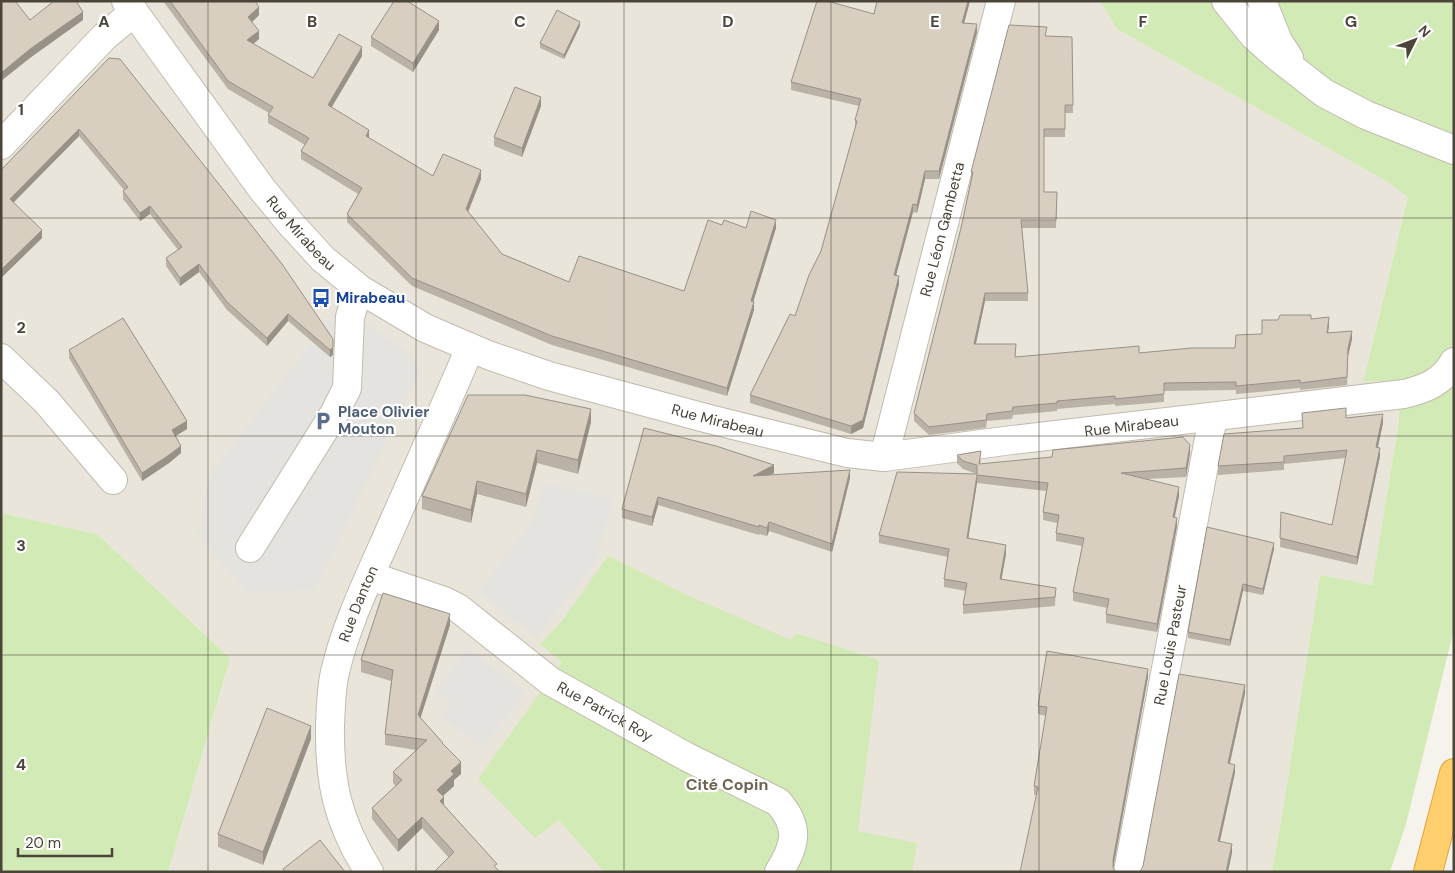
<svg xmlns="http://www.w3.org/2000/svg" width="1455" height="873" viewBox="0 0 1455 873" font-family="'DM Sans',sans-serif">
<rect width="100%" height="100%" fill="#f6f3ec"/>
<path fill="#eae5da" d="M1,1H1100L1117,29L1386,181L1408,196L1363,382L1399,380V421L1372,585L1320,575L1283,809L1272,872H168L230,658L97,534L1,513Z"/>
<path fill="#d2eab5" d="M1100,1H1454V629L1406,824L1390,872H1272L1283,809L1320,575L1372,585L1399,421V380L1363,382L1408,197L1386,181L1117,29Z
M1,513L97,534L230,658L168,872H1Z
M608,556L689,596L791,640L796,633L879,660L858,831L917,843L912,872H604L559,820L535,838L478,779L562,662L540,644L562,621Z"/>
<path fill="#e5e3e0" d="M338,308L402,347L421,369L315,590L247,592L197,535L211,473Z
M543,482L613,499L596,562L536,638L478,592L533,519Z
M468,648L525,692L483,748L441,717L451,703L435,691Z"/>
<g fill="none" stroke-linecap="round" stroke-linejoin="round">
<g stroke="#c2bbae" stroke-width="30">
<g id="minor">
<path id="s1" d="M126,1L262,189L291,224L323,259L361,290L425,328L488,355L549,376L709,419L847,453L884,457L1012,440L1404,394C1425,389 1443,382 1454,362"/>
<path d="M1226,1L1254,36L1279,58L1324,93L1366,115L1454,150"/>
<path d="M1262,1L1278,41L1289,58"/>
<path d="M1,145L104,37L134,12"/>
<path d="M1,358L47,402L113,480"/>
<path id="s2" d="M884,457L1001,1"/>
<path d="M250,548L334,414L347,388L350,317L354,304L361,290"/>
<path id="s3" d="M370,576L444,601L458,608L550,681L687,757L778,802C800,827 796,845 779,872"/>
<path id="s4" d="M369,872C338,822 329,784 330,725C331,707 331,689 335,672C347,620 373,570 394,521C420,463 445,406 470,348"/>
<path id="s5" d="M1128,872L1213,417"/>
</g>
</g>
<g stroke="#e0a43c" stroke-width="30">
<path id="highway" d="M1428,872L1454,773"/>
</g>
<use href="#minor" stroke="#fff" stroke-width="28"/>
<use href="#highway" stroke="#ffcf6e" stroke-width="28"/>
</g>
<path fill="#bab2a6" d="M163,1H255L259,15L252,22L259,39L253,44L313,78L362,56L332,107L369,138L433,176L481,179L468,212L502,254L569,282L684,291L722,225L746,228H776L753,302L754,310L727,396L552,345L412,286L347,222V214L358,194L301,159V151L305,145L268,123V115L269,113L228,89Z
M877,1H970L964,23L977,32L939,179H925L917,213L913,212L896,275L899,284L863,428L851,434L750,403V395L795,316L821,251L855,128V120L859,106L791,90V82L874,14Z
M580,26L564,59L540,48V43Z
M439,30L413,72L371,46V37Z
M1047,36L1072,37L1073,113H1065V137H1044V192H1057L1056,228H1022L1028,293V301H985L976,344L1016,357L1139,353L1235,348L1262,334L1311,319L1329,325L1328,333L1352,339L1348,356L1347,385L1300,390V388L1236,394V390L1164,391V402L1115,406V404L1057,409V411L1013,415L1012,419L987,421L986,428L929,435L914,421V413L961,228L971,179V172Z
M109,58L282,264L333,355L330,357L288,321L267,346L227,310L199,272L180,286L166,266V258L178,250L150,214L140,221L123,199V191L124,190L79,136L14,202L42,238L1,278V170Z
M541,106L522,157L494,146V137Z
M69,350L187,429L176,436L181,453L169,463L142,481L69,358Z
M1302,413L1383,423L1378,447L1380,456L1357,565L1280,547L1281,512L1332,525L1346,458L1284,464V470L1218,475V466L1303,428Z
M591,422L578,474L537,463L526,507L477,494L471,523L422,509V496Z
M644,428L774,473L771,475L850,478L832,552L769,531L767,536L759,534V535L658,505L652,526L622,518V509Z
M1190,453L1186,477L1148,479L1179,496L1174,517L1177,526L1157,632L1106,623V614L1107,608L1073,601V592L1082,546L1056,541V533L1057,523L1043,520V512L1046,491L977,483L968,538L1006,554L1001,579L1056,588L1055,606L963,614V605L966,591L944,587V579L948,557L879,543V535L977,474L963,469L957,463V455L981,460L980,464Z
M1274,549L1263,595L1243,591L1230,646L1188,638V632Z
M450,625L420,718L443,743V744L461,774L454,780V786L443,796L444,805L497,864L449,858L422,828L398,852L372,819V808L396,786L393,783V772L416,750L385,745V734L391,681L361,672V660Z
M1148,677L1113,867L1036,795H1034V786L1046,716L1038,714V706Z
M311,739L263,865L218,847V834Z"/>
<path fill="#979187" d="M968,1H970L962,31V23Z
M259,7V15L248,26V17Z
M83,12V20L30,58L1,81V73L30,49Z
M439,21V30L413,72V63Z
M580,22V26L564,59V55Z
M977,24V32L939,179V171Z
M259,31V39L247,49V40Z
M362,47V56L328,113V105Z
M541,97V106L522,157V148Z
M79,129V136L10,206V199Z
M369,130V138L366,136Z
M481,170V179L466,217V209Z
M925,171V179L917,213V205Z
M913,204V212L894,283V275Z
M150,206V214L140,221V213Z
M776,220V228L751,309V301Z
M42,230V238L1,278V270Z
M199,264V272L180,286V278Z
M899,276V284L863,428L851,434V426Z
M985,293V301L974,352V344Z
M754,302V310L727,396V388Z
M288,314V321L267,346V338Z
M1329,317V325L1327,341V333Z
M1352,331V339L1348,356L1347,385L1348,348Z
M333,339V355L330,357V350Z
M591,409V422L578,474V460Z
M1383,414V423L1376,455V447Z
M187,421V429L172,438V430Z
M1190,445V453L1186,477V468Z
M181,446V453L169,463L142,481V473Z
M1380,448V456L1357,565V557Z
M537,450V463L526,507V494Z
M774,465V473L753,484V476Z
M850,470V478L832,552V544Z
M977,475V483L967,547V538Z
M477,481V494L471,523V510Z
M1179,487V496L1173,526V517Z
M658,497V505L652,526V517Z
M1177,518V526L1157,632V624Z
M769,522V531L767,536V528Z
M1274,543V549L1263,595V589Z
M1006,545V554L1000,588V579Z
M1243,584V591L1230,646V640Z
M450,614V625L418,726V715Z
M1148,669V677L1113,869V860Z
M1245,685V694L1228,772V763Z
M311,726V739L263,865V852Z
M461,762V774L454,780V786L437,801V790L451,771Z
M1235,765V773L1218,850V841Z
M444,797V809L440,801Z
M422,817V828L398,852V840Z
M1232,844V853L1228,872H1226Z"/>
<path fill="#d8cfc1" stroke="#979187" d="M1,1H15L30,20L54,1H76L83,12L30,49L1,73Z
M170,1H255L259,7L248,17L259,31L247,40L313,78L339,34L362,47L328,105L369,130L366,136L433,176L443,154L481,170L466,209L502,254L569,282L579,256L684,291L708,220L722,225L724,220L746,228L751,211L776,220L751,301L754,302L727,388L552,336L412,278L347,214L362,188L301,151L309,138L268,115L273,107L228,81Z
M394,1H407L439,21L413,63L371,37Z
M817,1H827L874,14L877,1H968L962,23L977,24L939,171H925L917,205L913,204L894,275L899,276L863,420L851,426L750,395L790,314L795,316L809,275L821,251L857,121L855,120L861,99L791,82Z
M557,10L580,22L564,55L540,43Z
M1009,25L1047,27L1045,36L1072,37L1073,105H1065V129H1044V192H1057L1056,220H1021L1028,293H985L974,344H1016L1015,357L1139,346V353L1191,348H1235L1236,335L1262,334V320H1278L1280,315H1311V319L1329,317L1327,333L1352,331L1348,348L1347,377L1300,383V380L1236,386V382L1164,383V394L1115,399V396L1057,401V403L1013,407L1012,411L987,414L986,420L929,427L914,413L961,228L973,172H971Z
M109,58L120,59L282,264L333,339V347L330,350L288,314L267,338L227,302L199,264L180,278L166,258L182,247L150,206L140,213L123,191L128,187L79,129L10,199L42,230L1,270V170Z
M515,87L541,97L522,148L494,137Z
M123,318L187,421L172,430L181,446L169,455L142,473L69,350Z
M468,395H525L591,409L578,460L537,450L526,494L477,481L471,510L422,496Z
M1346,408V418L1383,414L1376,447L1380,448L1357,557L1280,538L1281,512L1332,525L1347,450L1284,456V462L1218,466L1224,434L1303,428L1302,413Z
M644,428L716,446L774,465L753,476L850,470L832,544L769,522L767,528L759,525V527L658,497L652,517L622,509Z
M1183,437L1190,445L1186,468L1121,473L1179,487L1173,517L1177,518L1157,624L1106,614L1109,599L1073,592L1084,538L1056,533L1059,515L1043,512L1048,483L977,475L967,538L1006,545L1000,579L1056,588L1055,597L963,605L967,583L944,579L949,549L879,535L897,472L977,474V465L963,461L957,455L981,451L979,464L1052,457L1053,450Z
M1207,527L1274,543L1263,589L1243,584L1230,640L1188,632Z
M383,593L450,614L418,715L443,743H442L461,762L451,771L454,774L437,790L444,797L440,801L497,864L494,866L500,872H434L454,852L422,817L398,840L372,808L402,780L393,772L427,740L385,734L393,670L361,660Z
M1047,651L1148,669L1113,860V868L1116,872H1020L1038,787L1034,786L1047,707L1038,706Z
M1179,674L1245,685L1228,763L1235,765L1218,841L1232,844L1226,872H1140L1143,866Z
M267,708L311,726L263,852L218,834Z
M320,840L345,872H285L283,869Z"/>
<path fill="none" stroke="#4b4439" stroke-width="1" stroke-opacity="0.55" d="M208,1V872M416,1V872M624,1V872M831,1V872M1039,1V872M1247,1V872M1,218H1454M1,436H1454M1,655H1454"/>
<defs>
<g id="bus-bare" transform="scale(1.5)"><path d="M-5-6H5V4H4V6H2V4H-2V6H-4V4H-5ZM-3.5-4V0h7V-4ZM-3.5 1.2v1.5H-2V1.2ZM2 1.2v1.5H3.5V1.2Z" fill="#1a4fb4" stroke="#fff" stroke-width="2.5" paint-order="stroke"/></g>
<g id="parking-bare" transform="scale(1.5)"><path d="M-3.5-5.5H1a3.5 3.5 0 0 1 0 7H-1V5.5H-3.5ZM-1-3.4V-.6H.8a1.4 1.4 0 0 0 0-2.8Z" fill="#5c6f8a" stroke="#fff" stroke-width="2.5" paint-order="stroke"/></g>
</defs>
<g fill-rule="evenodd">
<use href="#bus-bare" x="321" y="298"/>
<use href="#parking-bare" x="323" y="421"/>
</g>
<g text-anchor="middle" stroke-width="4.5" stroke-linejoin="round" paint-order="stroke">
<g font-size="15" fill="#4b4439" stroke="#fff">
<text dy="5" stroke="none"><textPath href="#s2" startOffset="235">Rue Léon Gambetta</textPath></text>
<text dy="5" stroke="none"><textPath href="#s1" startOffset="291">Rue Mirabeau</textPath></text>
<text dy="5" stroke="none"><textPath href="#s1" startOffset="756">Rue Mirabeau</textPath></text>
<text dy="5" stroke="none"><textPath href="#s1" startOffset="1176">Rue Mirabeau</textPath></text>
<text dy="5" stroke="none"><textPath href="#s4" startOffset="280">Rue Danton</textPath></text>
<text dy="5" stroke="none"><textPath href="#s5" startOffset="231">Rue Louis Pasteur</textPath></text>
<text dy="5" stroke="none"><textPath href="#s3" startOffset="274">Rue Patrick Roy</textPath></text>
</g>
<g font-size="15" font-weight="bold" fill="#164399" stroke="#fff" text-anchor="start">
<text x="336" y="303">Mirabeau</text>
</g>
<g font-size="15" font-weight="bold" fill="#4e5e75" stroke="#fff" text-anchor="start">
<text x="338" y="417">Place Olivier<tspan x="338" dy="17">Mouton</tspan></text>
</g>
<g font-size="16" font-weight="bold" fill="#6e6250" stroke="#fff">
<text x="727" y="790">Cité Copin</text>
</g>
</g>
<g font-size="16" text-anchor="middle" font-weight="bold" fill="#4b4439" stroke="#fff" stroke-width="4.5" stroke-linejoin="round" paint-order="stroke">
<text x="104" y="27">A</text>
<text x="312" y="27">B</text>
<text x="520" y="27">C</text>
<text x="728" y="27">D</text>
<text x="935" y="27">E</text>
<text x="1143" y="27">F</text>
<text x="1351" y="27">G</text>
<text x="21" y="115">1</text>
<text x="21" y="333">2</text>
<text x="21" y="551">3</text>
<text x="21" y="770">4</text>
</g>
<rect width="1455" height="873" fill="none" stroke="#4b4439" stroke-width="5"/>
<g transform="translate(1415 40) rotate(48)" stroke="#ffffff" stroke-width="4" paint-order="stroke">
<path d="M0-4L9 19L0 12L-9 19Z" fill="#4b4439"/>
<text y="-8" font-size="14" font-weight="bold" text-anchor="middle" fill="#4b4439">N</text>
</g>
<path d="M18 848v8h94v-8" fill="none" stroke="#4b4439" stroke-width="2.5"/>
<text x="25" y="848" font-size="15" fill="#4b4439" stroke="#ffffff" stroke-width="4" paint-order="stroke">20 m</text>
</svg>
